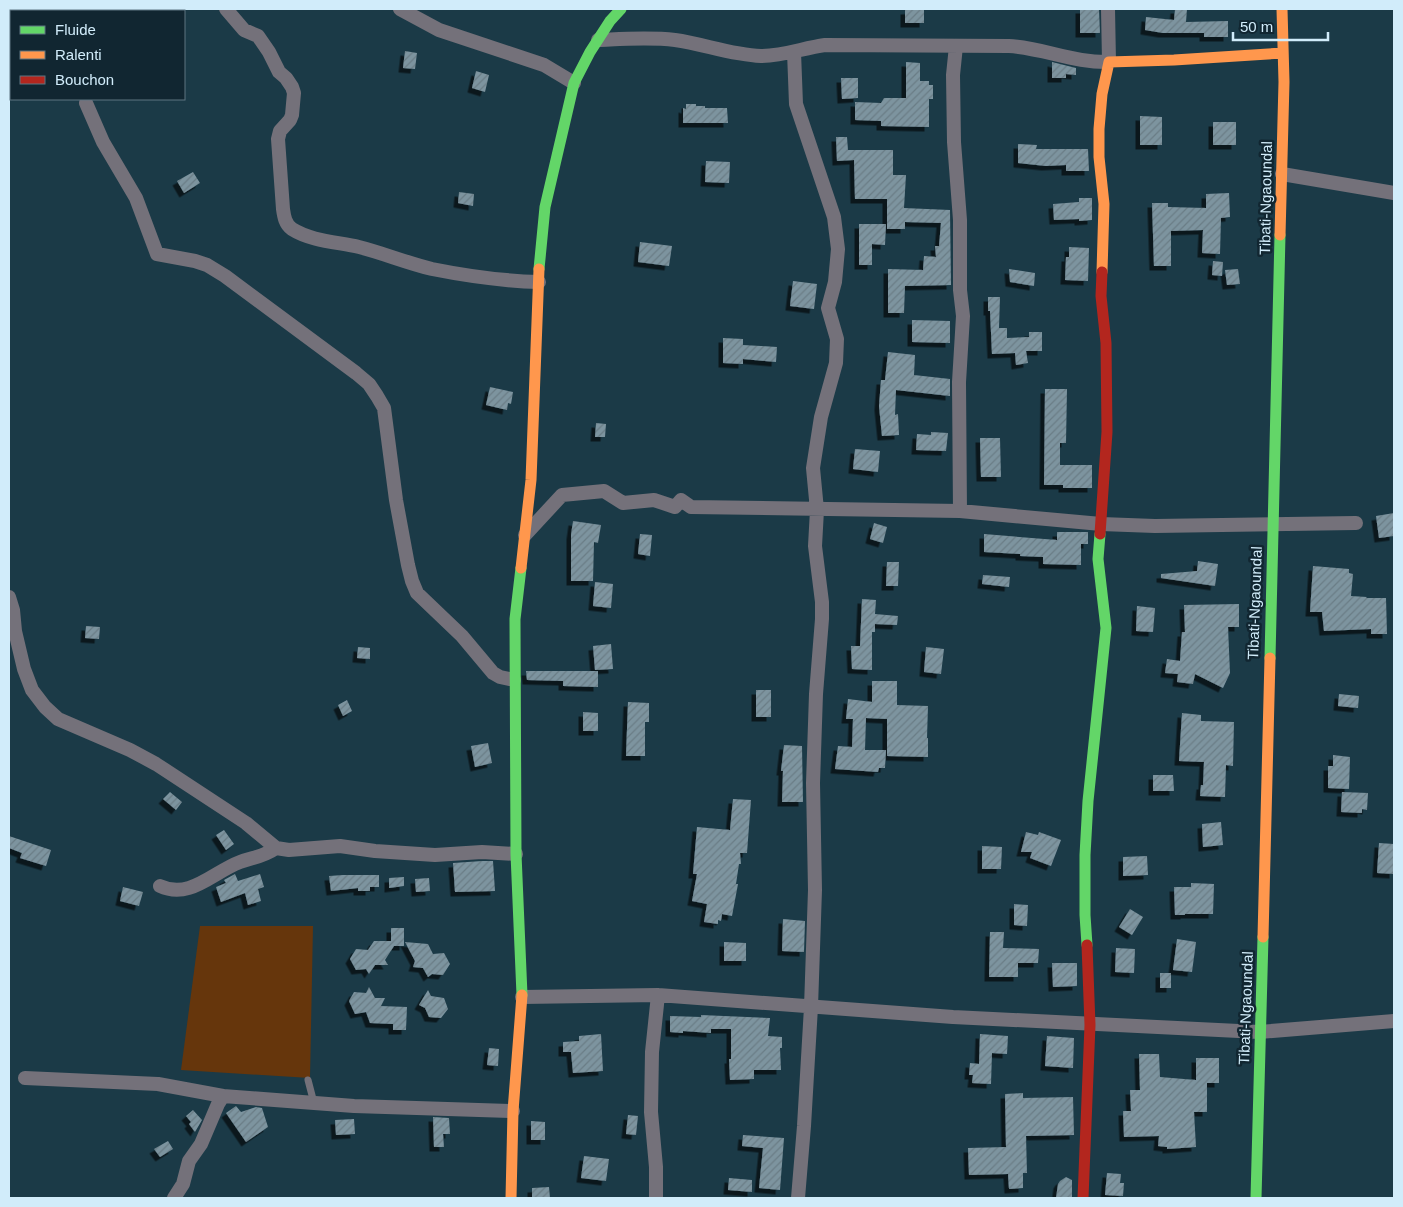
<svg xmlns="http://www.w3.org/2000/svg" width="1403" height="1207" viewBox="0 0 1403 1207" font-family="Arial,sans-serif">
<defs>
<pattern id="building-hatch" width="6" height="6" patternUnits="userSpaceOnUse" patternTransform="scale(1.25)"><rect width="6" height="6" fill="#7d949f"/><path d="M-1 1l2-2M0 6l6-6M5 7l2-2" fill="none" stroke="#6a7d86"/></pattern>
<filter id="shadow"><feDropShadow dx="-4.5" dy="4.5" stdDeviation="0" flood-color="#0009"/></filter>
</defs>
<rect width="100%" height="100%" fill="#1b3a47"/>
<path fill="#66360c" d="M200,926H313L310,1078L181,1070Z"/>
<path fill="url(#building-hatch)" filter="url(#shadow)" d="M924,9V23H905V10Z
M1080,9H1099L1100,33H1080Z
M1175,9H1187L1186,22L1228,21V37H1204V33H1163L1145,30L1146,17L1174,20Z
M405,51L417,53L415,69L403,68Z
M906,62L920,63V81H929V85H933V99H929V127L881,126V121L855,120V102L881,103L884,98H906Z
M1052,62L1076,68V75L1066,74V78H1052Z
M476,71L489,75L485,92L472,88Z
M841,78H858V98L842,99Z
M686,104H696V106H705V108H727L728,123H683V108L686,109Z
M1140,116L1162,117V145H1140Z
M1213,122H1236V145H1213Z
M836,137H847L848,150H893V175H906L904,208L950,210L951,285L905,286L904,313H888V269L923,270L924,256L936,257L935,246H939L941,223L905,222V229H887V199H855L854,160L837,161Z
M1018,144L1037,145L1036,149H1088L1089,171H1066V165L1046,166L1018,163Z
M706,161L730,162L729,183L705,182Z
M193,172L200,183L184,193L177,181Z
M459,192L474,194L473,206L458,203Z
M1229,193L1230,217L1221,218L1220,254L1202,253L1203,230L1171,231V266H1154L1152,203H1168V207L1206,208V194Z
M1079,198H1092V220L1079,221V219L1054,220L1053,204L1079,202Z
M859,224H886L885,245L872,244V265H859Z
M640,242L672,246L669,266L638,262Z
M1069,247L1089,248L1088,281L1065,280L1066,257H1069Z
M1213,261L1223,262L1222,276L1212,275Z
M1009,269L1035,273L1034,286L1010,282Z
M1238,269L1240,284L1227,285L1225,270Z
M793,281L817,284L814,309L790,306Z
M988,297H1000L999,328H1007V338L1029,337V332H1042V351H1026L1028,363L1016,365L1015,353L992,354L990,311H988Z
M912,320L950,321V343L912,342Z
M723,338L743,339V345L777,347L776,362L743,359V364L723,363Z
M888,352L915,355L914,375L950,379V396L896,390L895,415L898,414L899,435L882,436L879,406L881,380H885Z
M490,387L513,392L511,404L508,403L507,410L486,405Z
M1045,389H1067L1066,443H1060V465H1092V488H1063V485H1044Z
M596,423L606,424L605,437H595Z
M931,432L948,433L946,451L916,450L917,434L931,435Z
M980,438H1000L1001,477H981Z
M855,449L880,451L878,472L853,469Z
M1394,513V536L1379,538L1376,516Z
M573,521L601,525L598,543L594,542L593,581H571V535Z
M874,523L887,527L883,543L870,539Z
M1057,532H1088V544H1081V565L1043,564V557L1020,556V554L984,552V534L1057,540Z
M640,534L652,535L650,556L638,554Z
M1198,561L1218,564L1215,586L1161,578V574L1197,571Z
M887,562H899L898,586H886Z
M1313,566L1349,569V573L1353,574L1351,596L1367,597L1366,598H1386L1387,634H1371V629L1324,631L1322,612H1310Z
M983,575L1010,577L1009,587L982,584Z
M595,582L613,584L611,608L593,606Z
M862,599L876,600L875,614L898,616L897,625L875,624V632H872V670L852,669L851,646H860Z
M1239,604V627H1228L1230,673L1223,688L1195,674L1193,684L1177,682L1178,674L1165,673L1167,659L1180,661L1182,632H1185L1184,605Z
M1137,606L1155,608L1153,632L1136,631Z
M86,626L100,627L99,639L85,638Z
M611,644L613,669L595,670L593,646Z
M358,647L370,648V659L357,658Z
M926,647L944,649L941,674L924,672Z
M526,671H598V687L563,686V681L527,680Z
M872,681H897V705L928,706L927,738H928V757L887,756V719L866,718L865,750H886L885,768H879L878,772L835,769L838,746L852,747L853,719H846L848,699L872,702Z
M756,690H771V717H756Z
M1339,694L1359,696L1358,708L1338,706Z
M347,700L352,711L343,716L338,705Z
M628,702L649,703V722H645V756H626Z
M583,712L598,713V731H583Z
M1182,713L1201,715V721L1234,722L1233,766L1226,765L1225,797L1200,796L1201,785H1203L1204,762L1179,761Z
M488,743L492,763L475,767L471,746Z
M784,745L802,746L803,802H782L783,771H781Z
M1333,755L1350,757L1349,789L1328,788V766H1333Z
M1153,775H1173L1174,791H1153Z
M170,792L182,802L176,810L163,799Z
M1342,792L1368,793L1367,810L1362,809V813L1341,812Z
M733,799L751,800L747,853H740L741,864H739L736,884H738L732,916L722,914L721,921L718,920V924L704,922L707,904L692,901L697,874H693L697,827L730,830Z
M1221,822L1223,845L1203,847L1202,824Z
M224,830L234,844L226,850L216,835Z
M1026,832L1038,835L1039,832L1061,840L1051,866L1030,858L1032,852H1021Z
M9,836L51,850L46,866L20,858L22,853L9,848Z
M1379,843L1394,844V874L1377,873Z
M982,846L1002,847L1001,869H982Z
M1147,856L1148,875L1123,876V857Z
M482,861H493L495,891L455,892L453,863Z
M235,874L238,881L260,874L264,887L258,889L261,901L248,905L245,893L221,902L216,887L226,883L224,880Z
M343,875H379V887H370V891H358V888L331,891L329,876Z
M404,877V886L389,888V878Z
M429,878L430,891L416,892L415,879Z
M1191,883L1214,884L1213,914H1185V915H1175L1174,887H1191Z
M123,887L143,892L139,906L120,901Z
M1014,904L1028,905L1027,926L1014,925Z
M1130,909L1143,917L1132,935L1119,927Z
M783,919L805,921L804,952L782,951Z
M391,928H404V946H394L385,960L388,965H375L369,974L366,969L356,970L350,959L356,949L368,950L374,941H391Z
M990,932H1004L1003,948L1039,949L1038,963H1018V977H989Z
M1177,939L1196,942L1192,972L1173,970Z
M405,942L428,944L433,954L444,953L450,964L443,975L432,974L428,977L423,968L413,967L415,961Z
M724,942L746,943V961H724Z
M1116,948L1135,949L1134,973L1115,972Z
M1052,963H1077V986L1053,987Z
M1160,973H1171V988H1160Z
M369,987L375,998H385L381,1006L407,1007L406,1030H393V1024L370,1023L366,1012L355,1014L349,1001L354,992L366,993Z
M428,990L431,996L444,998L448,1009L441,1018L429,1017L425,1008L419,1005Z
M701,1015L770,1018L768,1036L782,1037V1048H780L781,1070H754V1079L730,1080L729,1059H731V1029H711V1033L683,1031V1033L670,1032V1016L701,1017Z
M601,1034L603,1071L573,1073L571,1052H563V1042L579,1041V1036Z
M980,1034L1008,1036L1007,1054L992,1053L991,1084L972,1083L973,1075H969L970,1063L979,1064Z
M1047,1036L1074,1038L1073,1068L1045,1066Z
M489,1048L499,1049L498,1066L487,1065Z
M1139,1054H1159L1160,1077L1196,1080V1058H1219V1083H1207V1112H1194L1196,1147L1167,1149V1147L1158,1146L1159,1136L1124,1137L1123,1111H1131L1130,1090H1140Z
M1023,1093V1098L1073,1097L1074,1135L1026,1136L1027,1173H1023V1188L1009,1189L1008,1174L969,1175L968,1148L1006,1147L1005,1094Z
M236,1106L241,1112L256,1107L262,1108L268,1127L246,1142L226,1113Z
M193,1110L202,1120L195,1132L189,1124L191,1122L186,1116Z
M628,1115L638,1116L636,1135L626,1134Z
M433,1117L449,1118L450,1134H443L444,1147H434Z
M354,1119L355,1134L336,1135L335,1120Z
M531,1121L545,1122V1140H531Z
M743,1135L784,1138L780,1190L759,1188L763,1148L742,1146Z
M168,1141L173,1149L160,1157L154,1149Z
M584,1156L609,1159L606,1181L581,1178Z
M1107,1173L1121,1174L1120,1183H1124L1123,1196L1105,1195Z
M1066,1177L1072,1180V1198H1056L1058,1184L1060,1181Z
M729,1178L752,1180V1192L728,1190Z
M549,1187L550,1198H532V1188Z"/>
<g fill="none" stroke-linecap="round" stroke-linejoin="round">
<path stroke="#74717a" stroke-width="7" d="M308,1080L314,1103"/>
<path stroke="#74717a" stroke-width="14" d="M226,9L244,30L258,36L269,52L279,72L286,78L292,87L294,93L292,115L290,120L280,131L278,139L283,209C284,216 285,224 292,229C311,241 337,242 359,247C383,253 407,263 432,269C467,276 503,281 539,282
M400,9L439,30L544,65L574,83
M598,40C623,39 649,37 675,40C704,44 731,55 761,56C784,56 803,48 825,45L1009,46C1043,48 1075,63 1109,62L1108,9
M956,46L953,75L954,142L960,220V290L963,316L959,382L960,511
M794,52L796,104L834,217L838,249L835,282L828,308L837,339L836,363L821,417L813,468L817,510L815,546L822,602V619L816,694L813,783L815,890L811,1007L804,1126L798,1198
M86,103L103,142L136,198L157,254L195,261L207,265L225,276L356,373L369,384L377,396L384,408L396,500L408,565L412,581L417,593L462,636L493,673L500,677L514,680
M1282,174L1394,193
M525,535L562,495L604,491L623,503L654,500L675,507L681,500L691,507L960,511L1101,524L1155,526L1356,523
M9,597L13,610L15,631L24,669L32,690L45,707L58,719L130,750L156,764L246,823L276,848L289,850L340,846L375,851L435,855L482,852L516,854
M160,886C190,900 213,872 240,862C254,857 263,857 276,848
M522,997L658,995L953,1017L1259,1032L1394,1021
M25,1078L158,1084L223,1096
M174,1198L183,1184L189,1161L201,1144L218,1104L223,1096L354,1106L513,1111
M656,1198V1167L651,1112L652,1052L658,995"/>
<path stroke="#63d668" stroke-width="11" d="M539,269L545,207L574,83L590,52L610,21L621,9
M521,568L515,619L516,854L522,995
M1270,658L1280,235
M1087,945L1085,915V855L1088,801L1106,628L1098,559L1100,534
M1256,1198L1263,937"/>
<path stroke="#ff974d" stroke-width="11" d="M1280,235L1284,82L1282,9
M1102,272L1104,204L1099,157V129L1102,94L1109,62L1174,60L1283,53
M521,568L531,480L539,269
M1263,937L1270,658
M511,1198L513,1111L522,995"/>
<path stroke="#b3261e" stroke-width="11" d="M1100,534L1107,432L1106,343L1101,296L1102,272
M1083,1198L1090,1025L1087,945"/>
</g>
<g text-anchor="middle" stroke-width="5" stroke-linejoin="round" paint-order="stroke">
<g font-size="15" fill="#d1ecfa" stroke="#112631">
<text transform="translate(1266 198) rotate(-89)" y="5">Tibati-Ngaoundal</text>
<text transform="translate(1255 603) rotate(-88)" y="5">Tibati-Ngaoundal</text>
<text transform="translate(1246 1008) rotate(-88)" y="5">Tibati-Ngaoundal</text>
</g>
</g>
<rect width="1403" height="1207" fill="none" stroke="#d1ecfa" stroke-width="20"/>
<rect x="10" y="10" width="175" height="90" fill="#112631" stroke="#5e7581"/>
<rect x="20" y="26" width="25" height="8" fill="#63d668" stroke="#5e7581"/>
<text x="55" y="35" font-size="15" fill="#d1ecfa">Fluide</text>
<rect x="20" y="51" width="25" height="8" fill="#ff974d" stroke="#5e7581"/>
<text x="55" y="60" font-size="15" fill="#d1ecfa">Ralenti</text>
<rect x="20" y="76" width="25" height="8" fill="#b3261e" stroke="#5e7581"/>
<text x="55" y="85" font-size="15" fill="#d1ecfa">Bouchon</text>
<path d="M1233 32v8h95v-8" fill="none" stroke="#d1ecfa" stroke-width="2.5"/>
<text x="1240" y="32" font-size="15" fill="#d1ecfa" stroke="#112631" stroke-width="4" paint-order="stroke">50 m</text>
</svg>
